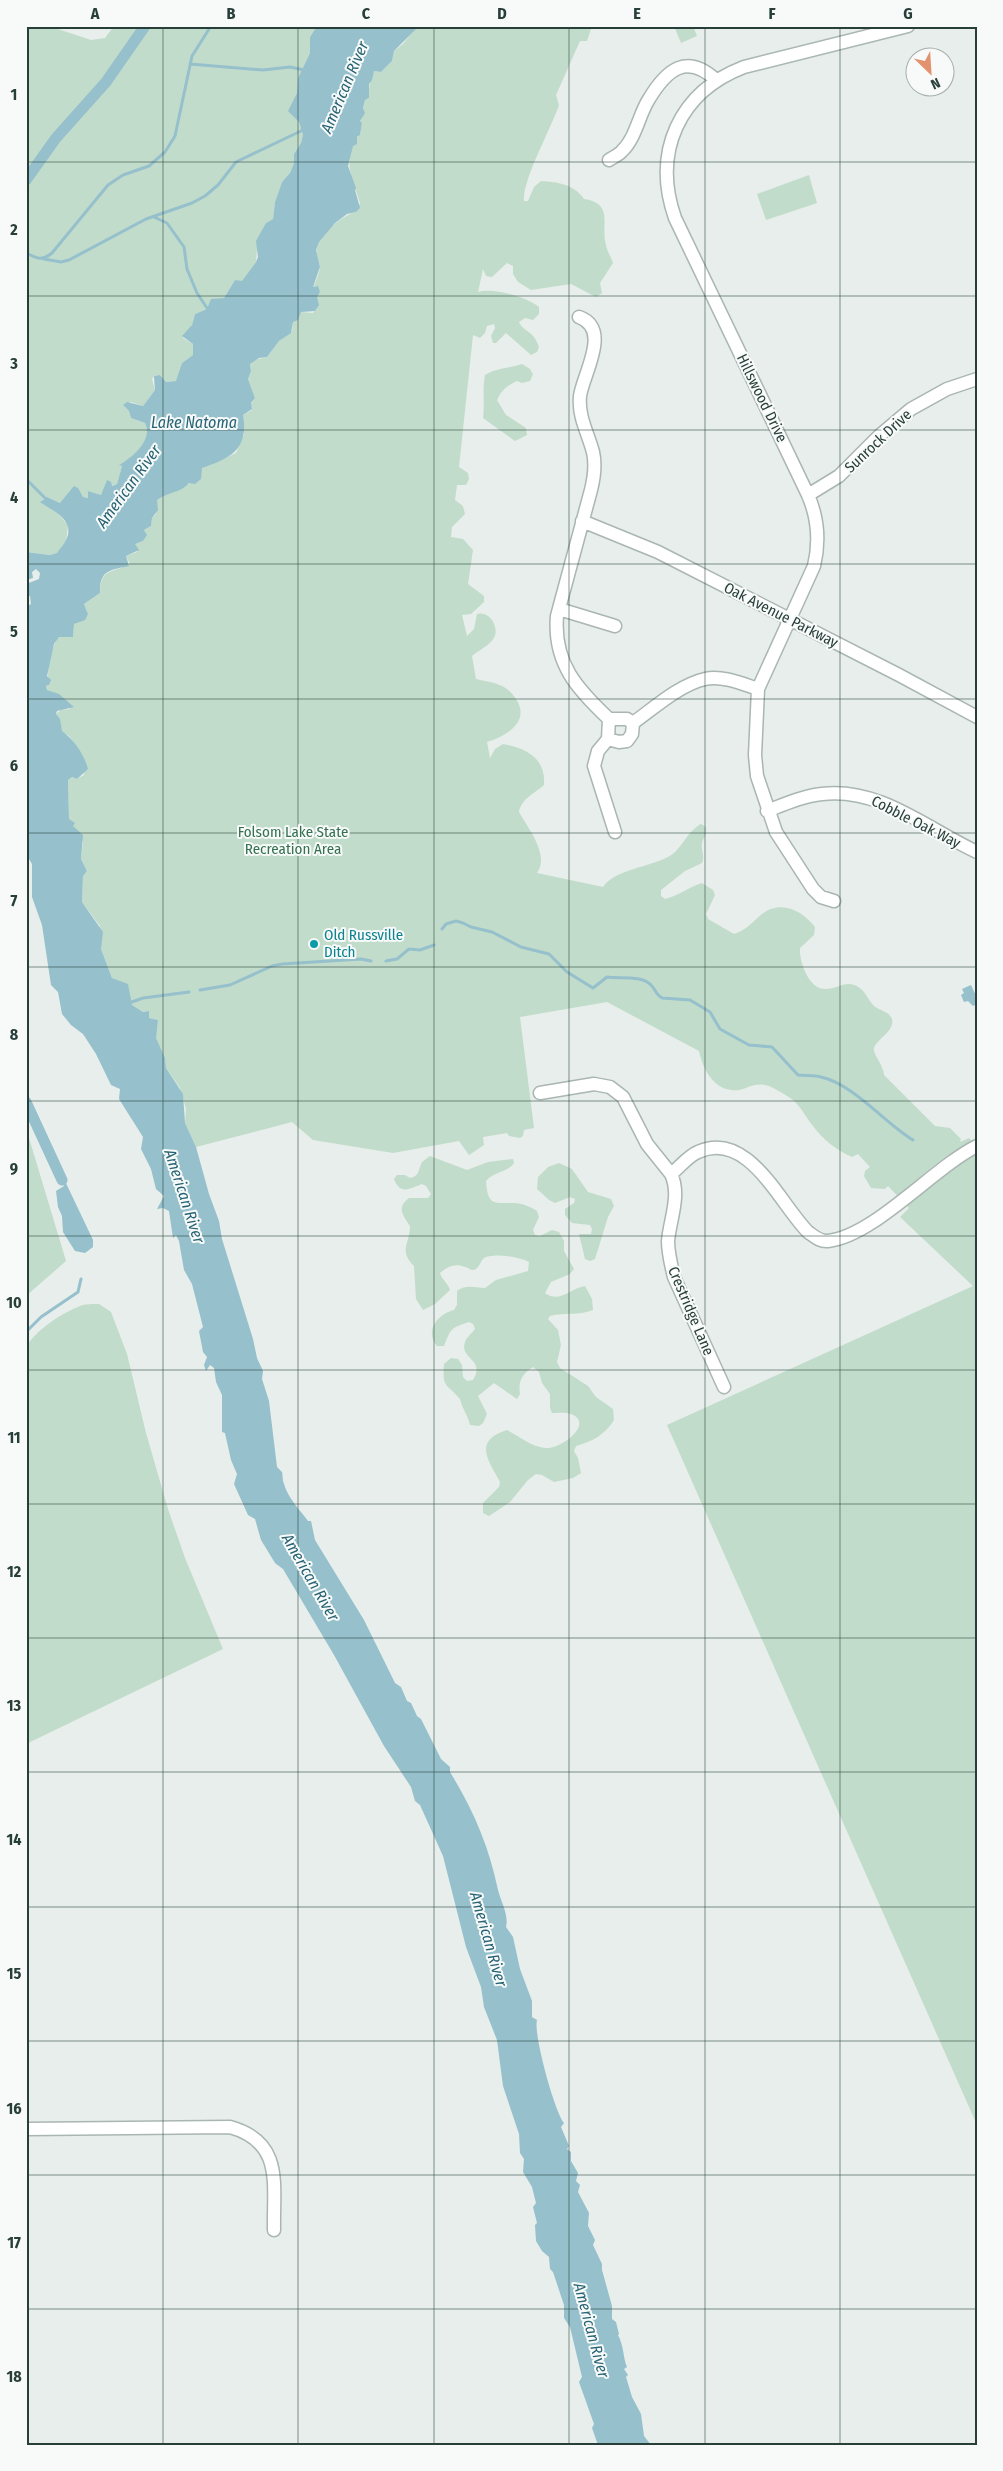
<svg xmlns="http://www.w3.org/2000/svg" width="1003" height="2471" viewBox="0 0 1003 2471" font-family="'Fira Sans Condensed',sans-serif">
<rect width="100%" height="100%" fill="#e7eeeb"/>
<path fill="#c2dccb" d="M26,26H49L91,40L105,38L114,26H317L310,37V53L298,78L297,93L289,111L299,122L303,135L301,143L294,154V163L290,173L282,182L275,202L273,219L266,223L257,249L256,262L242,282L235,280L224,298L216,299L207,309L195,314L192,325L183,338L193,344V355L182,363L179,376L176,381L166,382L160,375L154,376L152,379L155,390L143,406L131,402L123,405L129,411L131,418L145,423C153,440 133,457 120,465L122,466L117,484L105,488L101,495L88,491L89,498L83,497L80,493L60,503L47,497L42,500L41,502L54,509L68,525L66,542L57,553L50,555L26,552Z
M417,26H592L587,41H580L556,95L559,105C551,129 522,180 524,201H528L534,187L541,181C557,182 574,184 584,199C615,204 600,225 606,245C607,251 611,257 613,263L600,283L602,293L596,297L571,284L531,290L518,282L513,274V266L507,263L492,277L486,276L483,269L478,292C493,287 527,297 539,307V314L533,320L525,318L519,322C524,333 533,329 539,347L537,352L531,355L506,333L496,343H493L491,336L495,328L494,324L487,326L485,333L480,338L473,335L459,467L468,473L469,479L466,485H457L455,500L463,506L465,514L452,527L451,537L463,539L473,550L468,584L484,596V602L471,614L462,615L467,636L474,629L477,614C489,610 500,627 494,638C490,645 478,651 472,656L476,679C484,681 494,682 502,686C508,689 513,694 516,699C531,722 506,736 487,742L490,758L495,749L503,744C526,748 546,758 544,785C535,793 521,799 519,812C528,828 550,855 537,873L603,887C614,870 649,867 668,857C682,850 686,832 701,824L706,827C707,835 704,836 702,843C701,851 705,856 702,863L685,871L661,890V896L665,899C678,896 689,887 702,883L713,890L715,895L706,914L708,919L734,934C747,930 752,922 762,914C781,899 803,911 815,927L814,935L800,948C799,962 809,990 826,989C834,989 842,984 849,984C864,985 867,999 874,1006C880,1011 889,1011 892,1019C895,1031 878,1038 874,1048C872,1053 884,1066 884,1075L935,1126L950,1128L961,1139L960,1142L969,1138L977,1147V2125L667,1425L973,1286L900,1217L909,1208L888,1186L885,1189L871,1188L864,1176L865,1171L870,1167L858,1154L852,1157C838,1151 822,1139 813,1126C802,1112 800,1102 782,1093C777,1090 771,1086 765,1085C755,1083 748,1088 739,1090C715,1093 703,1070 699,1051L607,1002L520,1017L534,1128L524,1130L523,1136L520,1138L509,1136L507,1133L483,1137L484,1145L469,1155L459,1141L393,1153L313,1140L292,1122L196,1147L185,1123L186,1109L180,1088L166,1068L165,1058L155,1038L158,1020L149,1018V1011L143,1012L132,1005C129,992 125,983 112,978L101,949L100,926L82,902L83,876L87,871L81,859L83,842L69,819L68,780L72,777L77,779L84,775L82,754L69,736L62,732L56,714L61,710L70,709L57,694L47,690L46,686L49,685C46,670 51,650 58,637H73L74,624L88,614L84,604L100,593C100,567 114,573 130,564L126,556L137,552L134,544L143,541L146,535L144,530L151,526L152,518L156,514L157,500C172,489 194,488 202,468L236,453L244,435L243,415L252,410L251,404L255,398L248,379L251,371L250,364L254,360L267,357L279,341L292,331L293,322L301,312L313,313L317,308V295L320,292L316,286L313,287C316,282 319,273 320,268C320,262 315,255 317,248C319,234 343,215 356,212L360,203C354,183 344,168 353,145C355,140 356,138 360,135L362,123L360,122L365,100L369,98C369,88 369,80 374,71L381,72L392,61L394,51L403,44Z
M674,26H693L697,36L681,43Z
M809,175L817,203L766,220L757,194Z
M522,364L530,369L533,374L530,381L522,383L517,381C507,386 502,389 497,400L506,415L526,428L527,435L515,441L483,418C485,403 482,390 485,375C496,368 510,368 522,364Z
M26,1128L66,1261L26,1296Z
M430,1156L467,1170L488,1162L513,1159L514,1163C507,1173 494,1171 486,1181C488,1206 493,1203 514,1203C522,1203 531,1207 537,1211L539,1217L533,1230L535,1235L540,1236L552,1230L559,1232L564,1241V1251L574,1269L570,1274L551,1282L545,1293C559,1304 571,1288 585,1286L592,1299L593,1310C578,1316 565,1312 550,1316L548,1319L558,1330L561,1345L557,1362L560,1368L588,1386L596,1397L613,1409L614,1420C605,1435 591,1442 576,1446L574,1451L578,1458L581,1473L573,1478L554,1482L542,1475L536,1474L528,1480L510,1502L489,1516L483,1513V1503L499,1487L500,1482C489,1461 472,1441 507,1430C520,1437 530,1446 545,1448C561,1450 595,1423 571,1414C566,1412 557,1413 552,1413L550,1408V1394L542,1383L539,1372L533,1367C522,1374 518,1381 520,1394L517,1399L494,1383L478,1396L487,1414L483,1423L479,1426L470,1425C468,1415 463,1411 460,1399C447,1383 442,1389 444,1364L451,1358L458,1359L462,1365L463,1377L467,1381L473,1380C486,1359 459,1359 465,1342C466,1338 472,1333 475,1329L473,1324L469,1322C450,1328 451,1329 444,1346H437C424,1331 438,1314 454,1310L457,1305V1291C467,1284 474,1288 485,1288L496,1280L528,1271L529,1262C521,1257 491,1252 483,1259C480,1262 479,1270 472,1270C470,1270 468,1267 465,1267C455,1263 448,1266 440,1273C442,1280 448,1283 450,1290L435,1304L423,1310L416,1299L414,1266C398,1250 410,1244 410,1226C403,1215 396,1208 409,1198H428L431,1194L426,1186L422,1184C409,1189 400,1195 394,1179L397,1175H405L410,1178C420,1176 418,1170 422,1162Z
M559,1163L572,1169L588,1192L611,1199L614,1206L608,1217L595,1259L590,1261L585,1259L579,1234H591L592,1229L590,1225L572,1223L565,1215V1209L574,1203L575,1199L570,1197L555,1203L549,1200L537,1189L538,1177L548,1167Z
M99,1304L111,1312L127,1354L146,1433L168,1509L185,1558L223,1649L26,1744V1347C36,1330 62,1313 80,1306C85,1304 93,1304 99,1304Z"/>
<path fill="#95c0cc" d="M317,26H419L394,51L392,61L381,72L374,71L372,80L369,84V98L365,100L363,108L365,113L360,121L362,123L360,135L357,137V144L353,146L348,166L356,188L355,190L360,208L356,212L347,214L335,223L319,242L316,250L320,267L313,287L318,286L320,292L317,297L319,305L315,311L301,312L298,320L293,322L291,333L279,341L267,357L259,358L250,364L251,371L248,379L255,398L251,403L252,409L243,415C249,450 230,458 202,468L201,479L195,484L189,483C181,493 167,492 157,500L158,510L152,518L151,526L144,530L147,535L143,541L135,544L139,550L126,556L129,566C112,570 99,569 100,593L84,604L88,614L85,620L74,624L73,637H59L54,644L47,676L51,680L49,685L46,686L47,690L59,694L74,707L57,711L56,714L60,719L62,731C75,741 84,754 88,769L77,779L72,777L68,780L69,819L75,823L73,826L83,835L81,859L87,871L83,876L82,902L103,932L101,949L112,978L128,984L132,1005L143,1012L149,1011V1018L158,1020L156,1038L165,1058L166,1068L183,1094L185,1123L196,1147L209,1194L219,1221L222,1239L253,1339L257,1358L263,1371L262,1379L269,1401L277,1467L282,1472C283,1476 282,1480 284,1484C288,1498 300,1510 308,1521H311L315,1540L364,1620L395,1683L401,1687L407,1701L411,1703L417,1716L421,1719L441,1759L450,1767V1772C474,1811 489,1847 498,1890C501,1902 509,1915 506,1927L513,1937L520,1969L532,2001V2017L537,2020C533,2034 555,2113 564,2123L561,2127L569,2146L567,2149L571,2152V2161L578,2173L576,2181L580,2185L578,2192L589,2213L588,2226L595,2240L593,2245L602,2264V2270L612,2306V2319L616,2322L619,2334L618,2335C624,2346 623,2358 627,2367L624,2369L628,2375L626,2377L632,2397L641,2414L644,2436L651,2445H598L592,2428L594,2424L579,2382L582,2377L570,2327L564,2318V2305L553,2272L550,2269L549,2257L542,2251L536,2241L535,2225L537,2223L533,2207L536,2203L532,2187L523,2172L524,2159L520,2153L519,2134L503,2086L497,2040L484,2007L481,1987L466,1947L443,1856L420,1805L415,1801L411,1787L384,1746L334,1655L283,1569L275,1563L261,1540L255,1519L248,1515L234,1484L237,1474L231,1460L225,1433L222,1432V1395L216,1382L214,1368L210,1365L206,1371L204,1365L207,1357L203,1352L199,1331L203,1327L192,1284L184,1270L179,1241L176,1235L173,1238L169,1211L163,1208L157,1209L164,1196L156,1189L151,1169L141,1149L143,1137L119,1099L120,1089L111,1085L96,1054L83,1034L71,1025L62,1014L58,992L51,985L42,925L32,897V864L26,854V607L31,604L30,596L26,597V584L39,579L40,573L36,569L32,572L33,578L26,580V552L50,555L57,553C60,548 64,545 66,540C76,520 53,511 40,502L47,497L60,503L74,486L78,488L83,497L88,498V491L101,495L107,480L111,482L112,486L117,484L122,466L119,465C133,457 153,440 145,423L131,418L129,411L123,405L127,402L143,406L155,390L154,376L160,375L166,382L176,381L182,363L193,355V344L182,336L192,325L195,314L207,309L211,299L224,298L235,280L242,281L256,262L258,257L256,241L266,223L273,219L275,202L282,182L290,173L294,163V154L301,143L303,135L299,122L288,111L297,93L298,78L310,53V37Z
M971,985L977,998V1004L973,1006L968,1001L964,1002L961,995L964,993L962,989Z
M64,1179L93,1240V1247L85,1253L75,1251L63,1232L62,1216L58,1207L56,1191L64,1186L61,1180Z"/>
<g fill="none" stroke-linecap="round" stroke-linejoin="round">
<path stroke="#95c0cc" stroke-width="3" d="M190,64L263,70L290,67L304,70
M154,217L167,223L184,247L187,269L197,293L209,311
M26,253C38,259 42,261 52,253L108,185L123,175L149,166L165,152L175,136L192,56L211,26
M44,259L61,262L69,260L146,219L192,203L205,196L218,185L236,162L303,130
M26,479L47,500
M442,929L446,924L456,921L463,923L471,927L492,932L521,947L549,954L567,972L593,988L607,977C620,979 642,975 651,985C656,990 656,995 662,998L690,1000L710,1012L720,1029L749,1045L772,1047L798,1075C806,1076 814,1075 821,1077C853,1084 885,1123 913,1140
M386,961L397,959L409,949L420,950L434,945
M200,990L230,985L272,966L282,964L361,959L371,961
M129,1003L143,998L189,992
M26,1332L41,1317L78,1292L81,1279"/>
<path stroke="#95c0cc" stroke-width="11" d="M26,180L56,138L106,82L145,26
M26,1102L62,1180"/>
<g stroke="#aab6b2" stroke-width="15">
<path id="minor" d="M609,160C613,157 619,155 622,151C636,138 639,114 649,99C667,69 687,53 716,80
M579,317C612,329 583,374 580,396C578,417 588,433 593,452C596,465 594,478 591,490L557,616C553,663 577,689 609,719L608,739
M808,495L839,476L879,436L911,409L947,389L977,379
M582,521L658,552L899,675L977,717
M559,609L615,626
M609,719H627L633,723
M608,739L619,742L627,741L632,734L633,723C654,708 679,685 705,679C722,675 743,684 758,689
M608,739L598,751L594,766L615,832
M767,811C785,804 803,796 822,794C880,787 927,829 977,852
M834,901L821,897L813,889L776,832L757,776L755,755L758,689L814,566C820,541 818,518 808,495L675,218C652,152 679,92 744,67L908,26
M540,1093L594,1084L610,1087L623,1097L647,1144L671,1174
M724,1387L674,1277C671,1265 668,1253 668,1241C670,1219 681,1195 671,1174C680,1167 688,1156 698,1152C748,1129 780,1204 808,1232C814,1236 820,1242 828,1241C874,1236 933,1168 977,1146
M26,2129L230,2127C284,2142 273,2184 274,2230"/>
</g>
<use href="#minor" stroke="#fff" stroke-width="12"/>
</g>
<path fill="none" stroke="#273e39" stroke-width="1" stroke-opacity="0.55" d="M163,26V2445M298,26V2445M434,26V2445M569,26V2445M705,26V2445M840,26V2445M26,162H977M26,296H977M26,430H977M26,564H977M26,699H977M26,833H977M26,967H977M26,1101H977M26,1236H977M26,1370H977M26,1504H977M26,1638H977M26,1772H977M26,1907H977M26,2041H977M26,2175H977M26,2309H977"/>
<circle fill="#0f9aa8" stroke="#f7faf9" stroke-width="2" cx="314" cy="944" r="5"/>
<g text-anchor="middle" stroke-width="4" stroke-linejoin="round" paint-order="stroke">
<g font-size="15" fill="#273e39" stroke="#f7faf9">
<text transform="translate(762 398) rotate(64)" y="5">Hillswood Drive</text>
<text transform="translate(878 441) rotate(-43)" y="5">Sunrock Drive</text>
<text transform="translate(781 615) rotate(27)" y="5">Oak Avenue Parkway</text>
<text transform="translate(916 822) rotate(27)" y="5">Cobble Oak Way</text>
<text transform="translate(691 1311) rotate(67)" y="5">Crestridge Lane</text>
</g>
<g font-size="15" fill="#357150" stroke="#f7faf9">
<text x="293" y="837">Folsom Lake State<tspan x="293" dy="17">Recreation Area</tspan></text>
</g>
<g font-size="15" fill="#0d838f" stroke="#f7faf9" text-anchor="start">
<text x="324" y="940">Old Russville<tspan x="324" dy="17">Ditch</tspan></text>
</g>
<g font-size="16" font-style="italic" fill="#276374" stroke="#f7faf9">
<text transform="translate(344 87) rotate(-67)" y="6">American River</text>
<text x="194" y="428">Lake Natoma</text>
<text transform="translate(128 486) rotate(-54)" y="6">American River</text>
<text transform="translate(185 1196) rotate(72)" y="6">American River</text>
<text transform="translate(311 1577) rotate(60)" y="6">American River</text>
<text transform="translate(489 1939) rotate(74)" y="6">American River</text>
<text transform="translate(592 2330) rotate(75)" y="6">American River</text>
</g>
</g>
<rect width="1003" height="2471" fill="none" stroke="#f7faf9" stroke-width="55"/>
<g transform="translate(930 72) rotate(155)"><circle r="24" fill="#f7faf9" stroke="#a4afac"/>
<path d="M0-4L9 19L0 12L-9 19Z" fill="#e3926f"/>
<text y="-8" font-size="14" font-weight="bold" text-anchor="middle" fill="#273e39">N</text>
</g>
<rect x="28" y="28" width="948" height="2416" fill="none" stroke="#273e39" stroke-width="2"/>
<g font-size="16" text-anchor="middle" font-weight="bold" fill="#273e39">
<text x="95" y="19">A</text>
<text x="231" y="19">B</text>
<text x="366" y="19">C</text>
<text x="502" y="19">D</text>
<text x="637" y="19">E</text>
<text x="772" y="19">F</text>
<text x="908" y="19">G</text>
<text x="14" y="100">1</text>
<text x="14" y="235">2</text>
<text x="14" y="369">3</text>
<text x="14" y="503">4</text>
<text x="14" y="637">5</text>
<text x="14" y="771">6</text>
<text x="14" y="906">7</text>
<text x="14" y="1040">8</text>
<text x="14" y="1174">9</text>
<text x="14" y="1308">10</text>
<text x="14" y="1443">11</text>
<text x="14" y="1577">12</text>
<text x="14" y="1711">13</text>
<text x="14" y="1845">14</text>
<text x="14" y="1979">15</text>
<text x="14" y="2114">16</text>
<text x="14" y="2248">17</text>
<text x="14" y="2382">18</text>
</g>
</svg>
